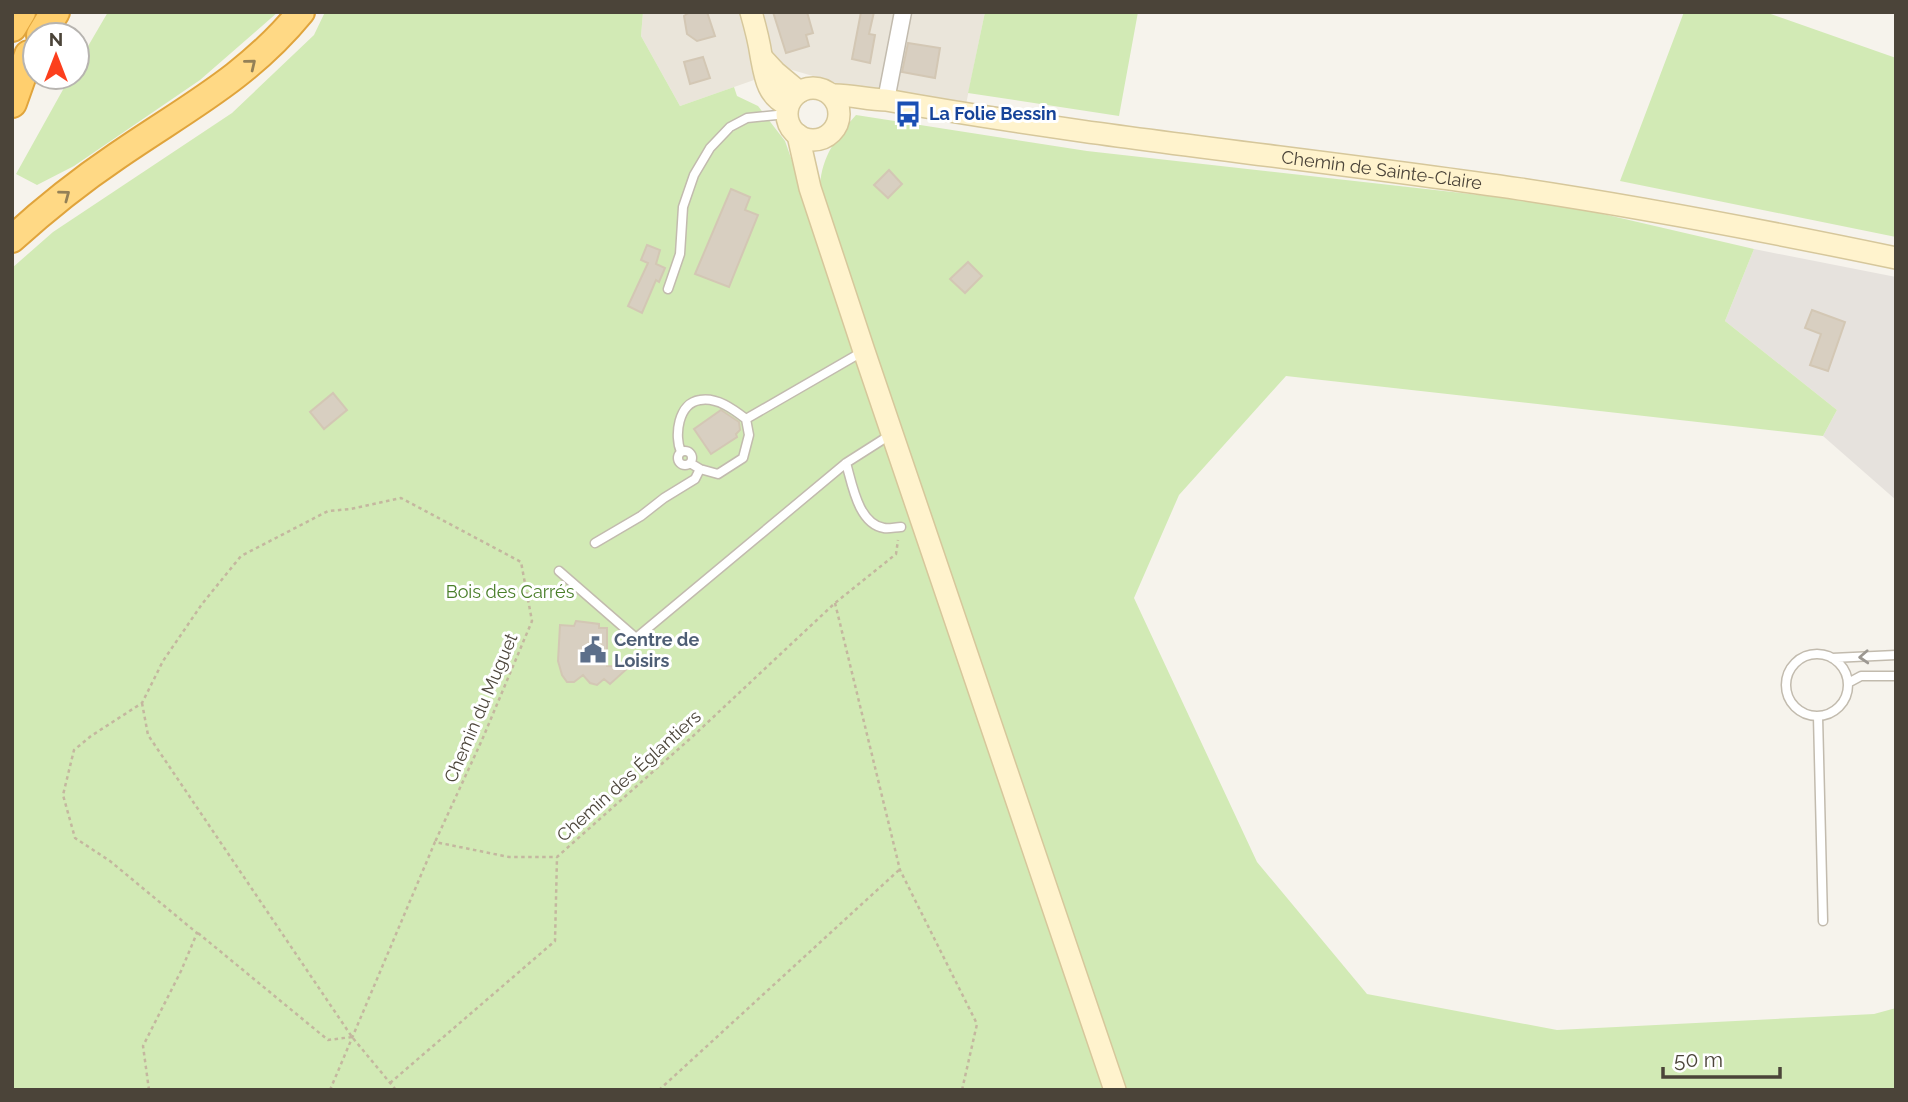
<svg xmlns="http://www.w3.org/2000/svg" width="1908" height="1102" viewBox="0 0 1908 1102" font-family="Raleway,sans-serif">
<rect width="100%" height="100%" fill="#f6f3ec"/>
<path fill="#eae5da" d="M643,12H985L964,114L843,94L833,82L779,66L754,80L680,106L641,36Z"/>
<path fill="#e6e2dd" d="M1754,249L1896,277V500L1823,436L1837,410L1725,321Z"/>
<path fill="#d2eab5" d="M108,12H278L200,80L74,166L37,185L16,174L70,77H77V65Z
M325,12H643L641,36L680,106L734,87L737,96L758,106L785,141L802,189L820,186C822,155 837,137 856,115L1087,151L1560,204L1754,249L1725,321L1837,410L1823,436L1286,376L1179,495L1134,598L1257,862L1367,994L1557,1030L1874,1014L1896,1008V1090H12V268L53,232L232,113L314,35Z
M985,12H1138L1119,116L968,93Z
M1684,12H1765L1896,58V237L1620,181Z"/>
<path fill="#d8cfc1" stroke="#d3c7b4" stroke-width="2" d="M690,12H707L715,36L697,41L687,34L684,16Z
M773,12H807L813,33L806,35L809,46L786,53Z
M861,12H874L869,34L875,35L870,63L852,59Z
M908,43L940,48L935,78L902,72Z
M703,57L710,78L690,84L684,62Z
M889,170L902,184L888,198L874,185Z
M731,189L750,197L745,210L758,215L729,287L695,274Z
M647,245L660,250L656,264L665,268L659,282L656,280L642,313L628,306L648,263L641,260Z
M968,262L982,276L965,293L950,279Z
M1812,310L1845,322L1828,371L1810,365L1821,334L1805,328Z
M333,393L347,410L324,429L310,412Z
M721,410L739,422L740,430L736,434L737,437L711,454L694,429Z
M576,621L599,624V628H607V666L629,667L610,684L604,679L597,685L590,683L583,675L574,682H567L562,675L558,661L560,625L574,626Z"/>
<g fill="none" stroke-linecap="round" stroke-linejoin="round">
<g stroke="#c2bbae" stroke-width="11">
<path id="service" d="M668,289L680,254L683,207L694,175L710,148L730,127L747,118L787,114
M746,419L862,352
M678 458a7 7 0 1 1 14 0a7 7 0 1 1-14 0Z
M681,452C674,436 678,403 700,400C717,397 733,409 746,419L749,435L743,458L718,474L700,469L690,463
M846,463C852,483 858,524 884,528C889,529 896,527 901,527
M595,543L641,516L664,498L695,479L700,469
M559,571L636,638
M630,643L846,463L890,435
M1786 685a31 31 0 1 1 62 0a31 31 0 1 1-62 0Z
M1832,658L1896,655
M1848,683L1861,676H1896
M1818,716L1823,921"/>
</g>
<g stroke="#c2bbae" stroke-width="19">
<path id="minor" d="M886,100L903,12"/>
</g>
<g stroke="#d6c79b" stroke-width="24">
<g id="secondary">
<path d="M751,12C755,26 759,41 761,55C765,76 767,96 788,105"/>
<path d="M762,58L775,72L799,92"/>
<circle cx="813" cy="114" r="26"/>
<path id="s1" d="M832,95C850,94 867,100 886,100C1096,138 1309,158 1520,189C1646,208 1771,232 1896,258"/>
<path d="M798,135L810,188L864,351L1115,1090"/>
</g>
</g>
<g stroke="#e0a43c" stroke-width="30">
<path id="trunk" d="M12,239C45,209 80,181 117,156C185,109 247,78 301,12"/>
</g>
<g stroke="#e0a43c" stroke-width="32">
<path id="motorway" d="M12,27L21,12
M41,35L55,12
M12,103L29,55"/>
</g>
<path stroke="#c4b79f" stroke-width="2.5" stroke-dasharray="3.5 3.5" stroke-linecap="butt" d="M835,603L900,870L977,1024L962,1090
M142,703L148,735L352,1037L396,1090
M198,933L328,1040L352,1037
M390,1083L555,941L557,857
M149,1090L143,1046L181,971L197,933L110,861L75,838L63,795L74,750L91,736L142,703L163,661L202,604L241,556L328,511L351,509L401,498L521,562L532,621L482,740L435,842
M330,1090L435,842L509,857H557L692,737L835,603L896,554L898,540
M659,1090L899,870"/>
<use href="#service" stroke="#fff" stroke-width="8"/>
<use href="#minor" stroke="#fff" stroke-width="16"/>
<use href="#secondary" stroke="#fff3cd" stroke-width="21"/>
<use href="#trunk" stroke="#ffd985" stroke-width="26"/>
<use href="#motorway" stroke="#ffcf6e" stroke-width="28"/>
</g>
<defs><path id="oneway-chevron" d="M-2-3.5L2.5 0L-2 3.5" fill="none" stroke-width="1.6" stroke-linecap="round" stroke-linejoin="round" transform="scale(1.75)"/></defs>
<g stroke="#938057">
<use href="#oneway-chevron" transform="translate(251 64) rotate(-39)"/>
<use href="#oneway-chevron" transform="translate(65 195) rotate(-37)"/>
</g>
<use stroke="#9c9892" href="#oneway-chevron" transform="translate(1864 657) rotate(177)"/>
<defs>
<g id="bus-bare" transform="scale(2.1)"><path d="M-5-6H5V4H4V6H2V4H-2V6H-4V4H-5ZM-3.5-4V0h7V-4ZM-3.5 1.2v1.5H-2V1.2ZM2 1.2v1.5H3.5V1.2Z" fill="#1a4fb4" stroke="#fff" stroke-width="2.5" paint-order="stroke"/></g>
<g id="civic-bare" transform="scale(2.1)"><path d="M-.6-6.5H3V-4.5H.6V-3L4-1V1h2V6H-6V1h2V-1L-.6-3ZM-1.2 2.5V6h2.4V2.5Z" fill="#5c6f8a" stroke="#fff" stroke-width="2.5" paint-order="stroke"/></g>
</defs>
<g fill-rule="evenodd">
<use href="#bus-bare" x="908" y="114"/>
<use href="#civic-bare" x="593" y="650"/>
</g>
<g text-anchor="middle" stroke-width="6" stroke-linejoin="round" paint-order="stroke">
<g font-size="18" font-weight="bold" fill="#164399" stroke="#fff" text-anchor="start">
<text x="929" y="120">La Folie Bessin</text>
</g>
<g font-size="18" fill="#4b4439" stroke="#fff">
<text dy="6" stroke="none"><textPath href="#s1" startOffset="555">Chemin de Sainte-Claire</textPath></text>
<text transform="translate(481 708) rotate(-67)" y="6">Chemin du Muguet</text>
<text transform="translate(629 776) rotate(-42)" y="6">Chemin des Églantiers</text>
</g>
<g font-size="18" fill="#4a7f2a" stroke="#fff">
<text x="510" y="598">Bois des Carrés</text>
</g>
<g font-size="18" font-weight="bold" fill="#4e5e75" stroke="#fff" text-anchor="start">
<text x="614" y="646">Centre de<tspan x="614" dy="21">Loisirs</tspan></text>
</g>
</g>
<rect width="1908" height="1102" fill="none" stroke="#4b4439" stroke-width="28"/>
<g transform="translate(56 56)"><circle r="33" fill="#ffffff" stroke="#b7b4b0" stroke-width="2"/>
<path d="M0-5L12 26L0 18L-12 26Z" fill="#fc3f1d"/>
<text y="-10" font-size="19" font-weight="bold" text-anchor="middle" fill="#4b4439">N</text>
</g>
<path d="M1663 1067v10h117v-10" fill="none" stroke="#4b4439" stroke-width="3.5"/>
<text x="1674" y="1067" font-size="21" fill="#4b4439" stroke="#ffffff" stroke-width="5" paint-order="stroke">50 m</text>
</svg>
